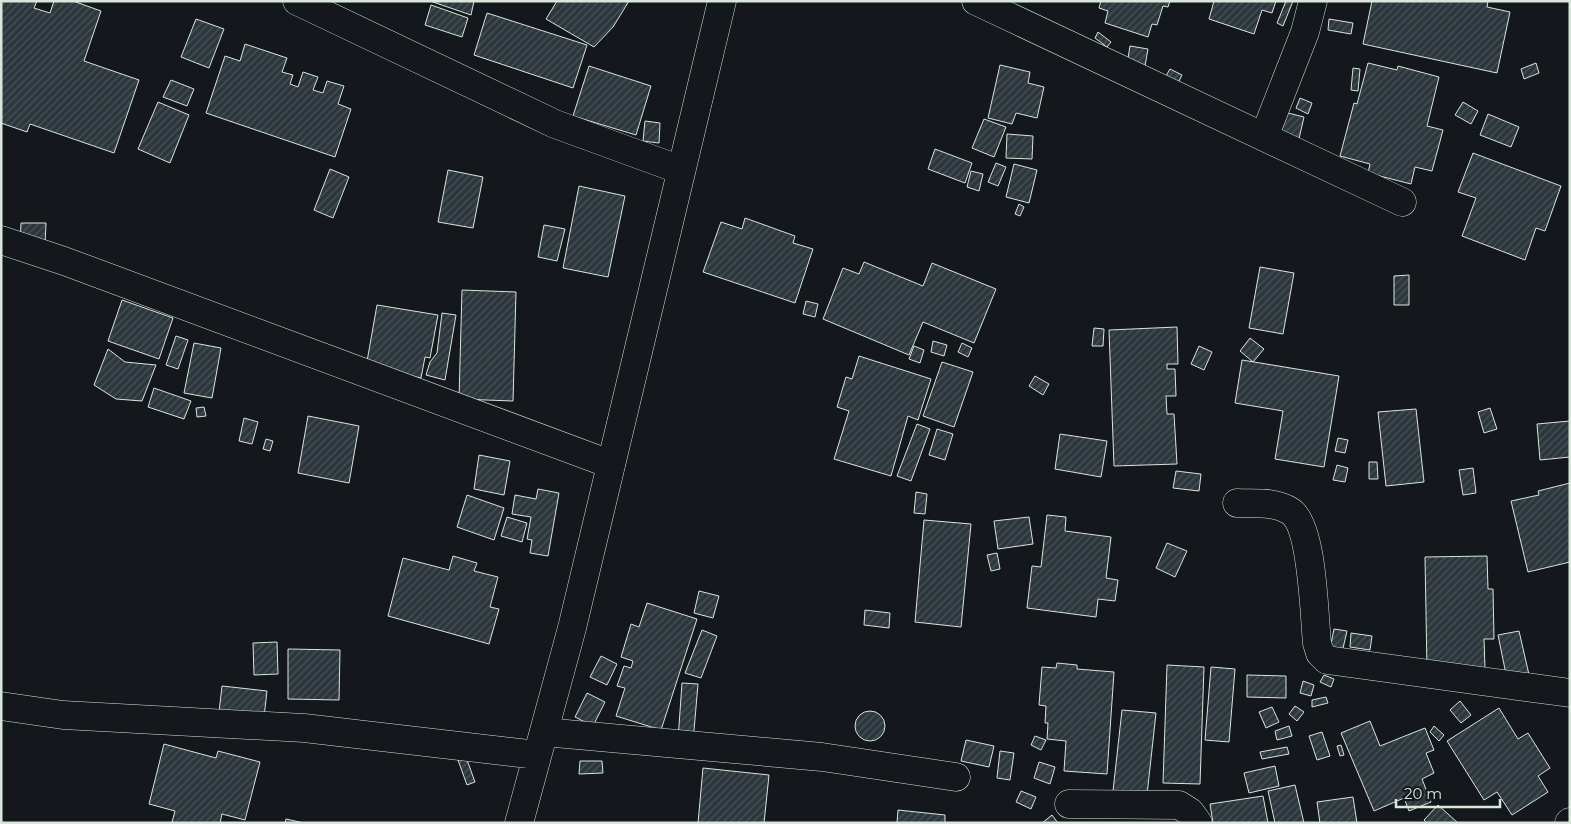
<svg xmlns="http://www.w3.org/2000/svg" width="1571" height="824" viewBox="0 0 1571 824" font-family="Montserrat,sans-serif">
<defs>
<pattern id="building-hatch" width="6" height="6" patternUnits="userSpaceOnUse" patternTransform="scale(1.25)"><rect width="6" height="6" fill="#2c363c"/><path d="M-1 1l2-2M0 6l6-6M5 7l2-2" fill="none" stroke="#4a5358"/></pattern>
</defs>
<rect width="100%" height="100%" fill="#14181c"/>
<path fill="url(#building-hatch)" stroke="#d8e6dc" d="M1,1H37L34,8L50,13L54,1H73L101,11L84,61L139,80L114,153L30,124L27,132L1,123Z
M430,1H474L471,15Z
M557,1H629L613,27L594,47L546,19Z
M1101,1H1170L1168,7L1163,6L1157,25L1152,24L1148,37L1105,23L1108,11L1099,8Z
M1214,1H1276L1272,13L1262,10L1254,34L1209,19Z
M1286,1H1293L1283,26L1277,23Z
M1372,1H1488L1487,7L1510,12L1497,73L1363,44Z
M431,5L468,18L462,37L425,25Z
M487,13L587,45L573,88L474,55Z
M196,19L224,29L209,68L181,57Z
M1329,19L1353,23L1351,34L1328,30Z
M1098,32L1111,42L1107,47L1095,38Z
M245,44L287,58L282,72L293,75L290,84L298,87L303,72L318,77L313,90L323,93L327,81L344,86L338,104L351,109L335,157L206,113L225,56L240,61Z
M1130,46L1148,49L1145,66L1127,64Z
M1368,63L1397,70L1398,66L1439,77L1427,126L1443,130L1432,171L1415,167L1411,184L1368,173L1370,164L1340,156L1354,103L1357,104Z
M1536,63L1539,73L1524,79L1521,69Z
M1000,65L1030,72L1028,83L1044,87L1037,118L1016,113L1012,124L988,118Z
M589,66L651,86L636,135L573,116Z
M1353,68L1360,69L1358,91L1351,90Z
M1170,69L1182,75L1178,83L1166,76Z
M171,80L194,89L187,106L163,97Z
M1300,98L1312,103L1308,114L1296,108Z
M158,102L189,115L170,163L138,149Z
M1463,102L1478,111L1471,124L1455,115Z
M1284,112L1304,117L1298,143L1278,138Z
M1488,114L1519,127L1511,147L1480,135Z
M984,119L1006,127L994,157L972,148Z
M645,121L660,123L659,143L643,141Z
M1007,134L1033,136L1032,159L1006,158Z
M935,149L972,163L965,183L928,169Z
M1473,153L1561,186L1545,231L1536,228L1525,260L1462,236L1476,198L1458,192Z
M996,163L1006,167L998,186L988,182Z
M1014,164L1037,170L1029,203L1006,197Z
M330,169L349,177L333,218L314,210Z
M448,170L483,177L473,228L438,222Z
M971,171L983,174L979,191L967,187Z
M579,186L625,196L608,277L563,268Z
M1019,204L1024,207L1020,216L1015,214Z
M745,218L795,236L793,243L813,249L795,303L703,272L721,222L742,229Z
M21,223H46L45,245L20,244Z
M544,225L565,229L557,261L538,257Z
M864,262L923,286L932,263L996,289L974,343L923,322L909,355L823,319L843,268L859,274Z
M1260,267L1294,273L1283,334L1249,328Z
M1409,275V305H1394V276Z
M462,290L516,292L513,401L459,399Z
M122,300L173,318L159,359L108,341Z
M806,301L818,304L815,317L803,314Z
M377,305L438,315L430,358L425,357L421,378L366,367Z
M442,313L456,315L445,380L426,375L430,362L437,353Z
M1177,327L1178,364H1167V369H1175L1176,396H1166L1167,414H1174L1177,464L1114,466L1109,330Z
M1094,328L1104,329L1103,346H1092Z
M176,336L188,340L178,369L166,365Z
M1250,338L1264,349L1253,362L1240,351Z
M933,341L947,345L944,356L931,352Z
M194,343L221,348L212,398L184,393Z
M962,343L972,348L968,357L958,352Z
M914,346L924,350L920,363L909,359Z
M1199,346L1212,352L1204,370L1191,364Z
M108,349L125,362L156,365L142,401L116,399L94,385Z
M859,356L931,379L918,420L908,416L891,476L834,459L849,411L837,407L846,377L852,379Z
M1242,360L1339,376L1324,467L1275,459L1283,411L1235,403Z
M942,362L973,372L954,427L923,416Z
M1035,376L1049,384L1043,395L1029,386Z
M154,388L191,401L184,419L148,407Z
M204,407L206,416L197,417L196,408Z
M1490,408L1497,429L1484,433L1478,412Z
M1416,409L1424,482L1386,486L1378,412Z
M308,416L359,426L349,483L298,473Z
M244,418L258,422L252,444L239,441Z
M1570,421V457L1540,460L1537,424Z
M917,424L930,429L911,481L897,476Z
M937,429L953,434L945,460L929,455Z
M1060,434L1107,441L1101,477L1055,469Z
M1338,438L1348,440L1345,453L1335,451Z
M266,439L273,441L270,451L263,449Z
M479,455L510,461L504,495L474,489Z
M1369,462H1377L1378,479H1369Z
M1337,465L1348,468L1345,482L1333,480Z
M1473,468L1476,493L1463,495L1459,470Z
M1176,471L1201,474L1199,491L1173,488Z
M1570,483V562L1528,572L1511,501L1539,495L1538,491Z
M538,489L559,493L548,556L530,553L532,540L527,539L531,517L512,514L515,495L536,499Z
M916,492L927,494L925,514L914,513Z
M467,495L504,508L494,540L457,527Z
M1047,515L1066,517L1065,531L1111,537L1106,578L1118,580L1115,601L1098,599L1096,617L1027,608L1032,566L1041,567Z
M507,517L527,523L522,542L501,536Z
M1029,517L1033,544L998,549L994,521Z
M924,520L971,524L961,627L915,622Z
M1167,543L1187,551L1175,577L1156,568Z
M997,553L1000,569L991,571L987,555Z
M453,556L477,563L474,571L498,577L490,607L499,609L489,644L388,616L403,558L449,570Z
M1487,556L1488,589H1493L1494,639H1484L1485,668L1427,669L1425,557Z
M699,591L719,596L713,618L694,613Z
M647,603L697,619L661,730L616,716L625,688L617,686L624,666L631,668L633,661L621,657L631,624L639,627Z
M865,610L890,613L889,628L864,625Z
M1334,629L1347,631L1341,657L1329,654Z
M702,630L717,636L701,678L685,673Z
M1519,631L1530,679L1508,684L1498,635Z
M1351,633L1372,636L1370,650L1350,647Z
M277,642L278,674L254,675L253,643Z
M288,649L340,650L339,700L288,699Z
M601,656L617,664L607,685L590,677Z
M1057,663L1077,665V669L1114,672L1107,774L1064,771L1066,741L1047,739L1048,723H1045L1046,706L1039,705L1042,667L1056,668Z
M1167,665L1204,667L1200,784L1163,783Z
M1211,667L1235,669L1229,742L1205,740Z
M1247,675L1286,676V698L1247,697Z
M1324,675L1334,679L1331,687L1320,682Z
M1303,681L1314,685L1311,696L1300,693Z
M682,683L698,684L693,742L678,740Z
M222,686L267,691L264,717L219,712Z
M587,693L605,702L593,726L575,717Z
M1326,697L1328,703L1312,707V700Z
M1460,701L1471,715L1461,723L1450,710Z
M1295,706L1304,712L1297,721L1289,714Z
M1272,707L1279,722L1266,728L1259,712Z
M1499,708L1518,739L1528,733L1550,768L1538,776L1548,792L1512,815L1497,792L1484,800L1447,741Z
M1122,710L1156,713L1147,795L1113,791Z
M855 726a15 15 0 1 1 30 0a15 15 0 1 1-30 0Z
M1370,721L1380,746L1425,728L1434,750L1426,753L1434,773L1422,779L1431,802L1409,811L1404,798L1374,811L1341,733Z
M1289,726L1292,736L1277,740L1275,731Z
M1434,726L1444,735L1439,741L1430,732Z
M1322,732L1330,756L1317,760L1309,736Z
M1035,736L1046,740L1041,750L1031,745Z
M966,740L994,746L989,767L961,761Z
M164,744L216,758L218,751L260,762L245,820L222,814L220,823H177L172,822L175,811L149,804Z
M1341,745L1344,755L1340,756L1337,746Z
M1287,747L1289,754L1262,759L1260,752Z
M1000,751L1014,753L1010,780L997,778Z
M466,757L475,782L467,785L458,760Z
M580,761H602L603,773L579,774Z
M1039,762L1055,767L1050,784L1034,778Z
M1275,766L1279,786L1249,793L1244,773Z
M703,768L769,775L764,823H698Z
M1295,785L1304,823H1275L1268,791Z
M1021,791L1036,797L1031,809L1016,802Z
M1263,796L1268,823H1213L1210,804Z
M1353,797L1357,823H1320L1317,802Z
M1438,805L1458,823H1427L1424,820Z
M898,810L945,815V823H897Z
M1052,815L1058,823H1042Z
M286,819L304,823H285Z"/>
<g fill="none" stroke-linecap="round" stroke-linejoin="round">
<g stroke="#d8e6dc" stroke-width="29">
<path id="minor" d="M297,1L555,124L681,170
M976,1L1402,202
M1264,137L1305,32L1313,1
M1,240L64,261L610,464
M1237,503C1255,504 1274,501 1290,511C1313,525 1314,615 1317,643L1320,653L1327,660L1570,693
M1,706L63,715L304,728L537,755
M544,732L822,757L956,777
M1069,804L1179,805L1190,812L1198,823
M519,823L572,628L722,1
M1569,823L1570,822"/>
</g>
<use href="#minor" stroke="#14181c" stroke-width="28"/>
</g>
<rect width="1571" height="824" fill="none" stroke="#d8e6dc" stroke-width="5"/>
<path d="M1396 799v8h104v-8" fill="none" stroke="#d8e6dc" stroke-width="2.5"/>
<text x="1404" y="799" font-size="15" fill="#d8e6dc" stroke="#14181c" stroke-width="4" paint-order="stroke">20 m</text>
</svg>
